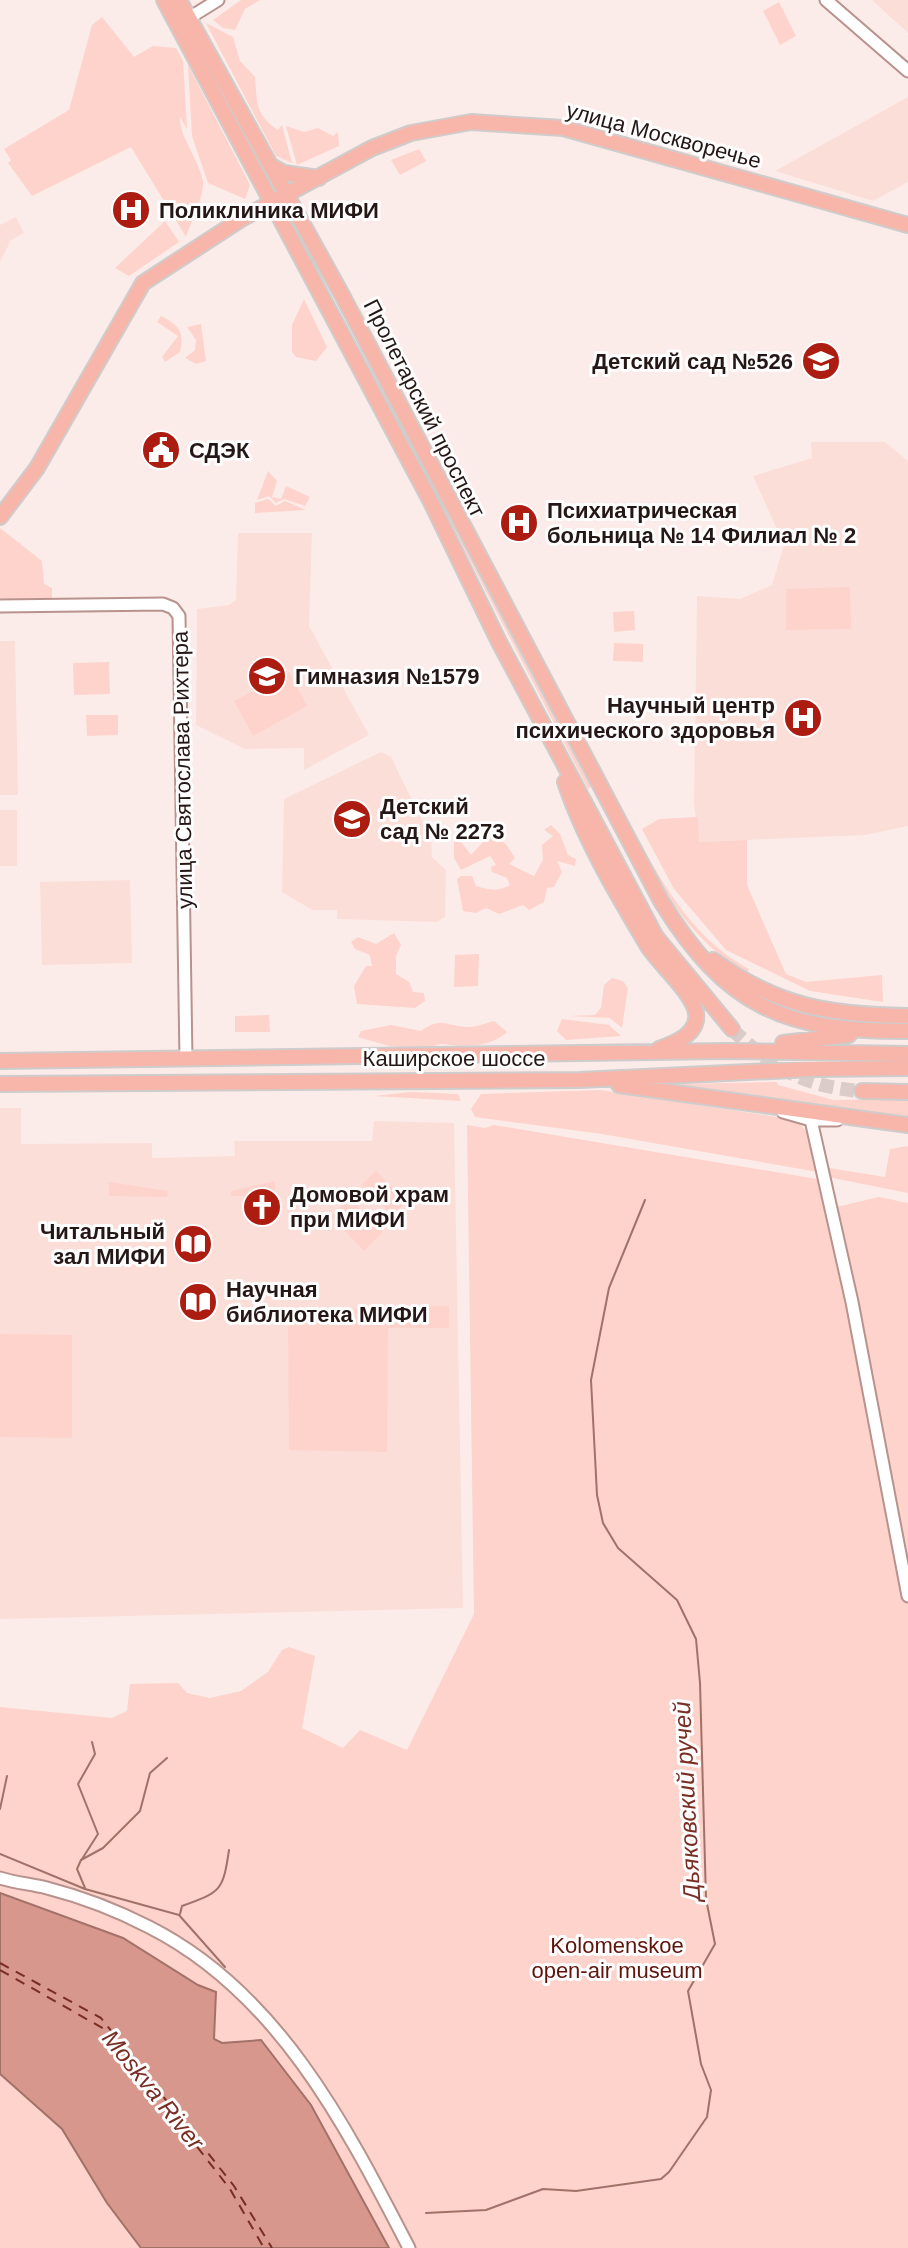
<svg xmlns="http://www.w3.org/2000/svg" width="908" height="2248" viewBox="0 0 908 2248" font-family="Arial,sans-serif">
<rect width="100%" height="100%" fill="#fcece9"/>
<path fill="#fcded9" d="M872,0H908V33Z
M908,97V182L873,201L775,171Z
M16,217L24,233L11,240L0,262V225Z
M811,442H885L908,461V826L865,835L699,842L694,804L697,596L740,599L772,585L784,545L753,476L812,458Z
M238,533H312L309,626L369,735L304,770V748L245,749L196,725L197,609L229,605L236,600Z
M0,641H15L18,795H0Z
M381,752L391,757L431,839L432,857L446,870L445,917L437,922L337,919V910H312L282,892L284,799Z
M0,810H17V866H0Z
M130,880L132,963L42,965L40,882Z
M0,1108H21V1144L152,1143V1158L235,1156L234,1141H372L374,1121L454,1123L463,1608L0,1619Z"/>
<path fill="#fdd3cb" d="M241,0H260L245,9L235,30L223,28L213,20Z
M779,2L796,36L780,45L763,11Z
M102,17L134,57L153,46L176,48L183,61L187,129L180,117C179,137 200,160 203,182C204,197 191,222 186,237L131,147L32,196L8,163L11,160L4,149L69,110L92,25Z
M206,23L233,37L240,61L255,77C257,101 255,115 278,130L282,125L292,163L276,156Z
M188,65L250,185L245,199L208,183L192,136Z
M286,126L304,132L318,128L333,136L338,132L339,146L297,165Z
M419,149L426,161L400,175L391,160Z
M165,221L179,242L129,276L115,268Z
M301,228L591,787L588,789L299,230Z
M304,299L327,347L316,361L296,357L292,352V325Z
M161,316C178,325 185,331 180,352L165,362L162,357L178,336L157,322Z
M201,324L206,361L196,364L185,358L195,350L196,340L187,327Z
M268,471L277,481L272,497L281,499L286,486L310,497L305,506L284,499L276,503L269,496L257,500Z
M268,499L276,506L285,501L306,510L255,513V503Z
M0,528L42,561L44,584L52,588V600H0Z
M850,587L851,629L786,630V589Z
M634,611L635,630L614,632L613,612Z
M614,643L643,644V662L613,661Z
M109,662L110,694L74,695L73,663Z
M289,672L307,706L253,736L234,701Z
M86,715H118V735L87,736Z
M698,817L699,842L747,840V885L786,974L806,982L882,975L883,1002L810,991L726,950L674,889L642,829L659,819Z
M551,825L560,834L568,855L576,859L575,866L557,861L562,872L554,887L547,888L544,902L529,910L523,905L499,914L486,908L476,913L463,911L457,879L461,876H472L476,886C489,890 498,892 510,885L507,878L492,872L491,867L496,865L490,856L461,870L454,858V841L462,843L471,855L485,840L494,837L506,844L515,858L509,864L534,876L543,860L542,845L553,836L544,830Z
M634,831C663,885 694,940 749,969L747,975C702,946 675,911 649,865C644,854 634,843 634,831Z
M394,933L401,945L396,956V974L409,982L413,992L424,993L425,1001L415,1008L357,1004L354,986L366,966H372L370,955L355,949L351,942L358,937L376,944Z
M479,954L478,986L454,987L455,955Z
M612,978L623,981L628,988L622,1028L610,1018L569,1016L595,1015L601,1008L604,985Z
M269,1015L270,1032H235V1016Z
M562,1019L609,1025L621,1036L566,1040L557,1031Z
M494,1021L507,1032C489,1048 465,1047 443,1044C435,1044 427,1050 418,1050C398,1049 378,1043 358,1037L361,1031L391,1025L421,1031C442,1016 446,1026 466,1027C474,1028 486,1023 494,1021Z
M777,1082L778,1085L834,1100L908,1099V1118L681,1088L682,1084Z
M601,1090L797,1120L807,1133L818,1172L602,1134L475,1117L471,1109L481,1094Z
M410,1092L458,1094L461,1101L374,1096Z
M467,1125L485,1128L494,1125L811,1178L820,1180L828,1209L879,1197L908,1203V2248H389L311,2105L261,2040L222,2043L214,2039L215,1992L198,1985L123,1938L0,1893V1707L112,1718L127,1711L130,1684L178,1683L187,1693L210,1698L241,1691L268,1672L282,1650L289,1647L315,1656L302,1728L343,1748L360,1730L407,1750L474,1614Z
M908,1146V1193L828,1177L829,1168L885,1177L890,1149Z
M376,1171L406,1202L392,1215L362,1184Z
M275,1181V1196H231V1191Z
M109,1182L168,1191L167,1197L109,1196Z
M350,1198L383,1232L364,1251L331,1216Z
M449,1306V1328H388L387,1452L289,1450L288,1310Z
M0,1334L72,1335V1438L0,1437Z
M0,2074L62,2129L107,2202L141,2248H0Z"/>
<path fill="#d7978c" stroke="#a27168" stroke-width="2" d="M0,1893L123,1938L198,1985L216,1992L214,2039L222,2043L261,2040L311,2105L389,2248H141L107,2203L62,2129L0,2074Z"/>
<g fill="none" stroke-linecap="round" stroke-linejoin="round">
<path stroke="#a27168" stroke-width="2" d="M0,1809L7,1776
M0,1854L85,1889L179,1915L225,1967
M82,1859L98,1834L78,1784L95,1754L92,1742
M85,1888L77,1869L81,1860L103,1848L140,1811L150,1773L167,1758
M180,1914L182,1906C221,1892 223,1891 229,1850
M426,2213L486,2210L543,2189L576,2191L661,2179L669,2172L707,2117L711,2090L701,2064L688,1991L715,1944L706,1899L700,1683L696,1639L677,1600L618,1548L603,1523L597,1495L591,1380L609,1288L645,1200"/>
<path stroke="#792d23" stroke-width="2" stroke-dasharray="10 8" stroke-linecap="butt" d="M0,1963L101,2018L234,2186L272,2248
M0,1970L106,2030L230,2189L264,2248"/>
<path stroke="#dcccc9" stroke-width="14" stroke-dasharray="14 7" stroke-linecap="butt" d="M732,1029C770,1067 808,1088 862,1091"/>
<g stroke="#b8928c" stroke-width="15">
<path id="minor" d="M826,0L908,71
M189,18L218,0
M0,606L163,604L173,608L179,616L186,1059
M783,1112L811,1120H837
M811,1120L852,1302L908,1596
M0,1878C15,1883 32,1884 47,1888C82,1897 118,1911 149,1927C278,1992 346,2126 409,2248"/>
</g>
<g stroke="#cfcccc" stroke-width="18">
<path id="major" d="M164,0L430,500L499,642L656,937L732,1029
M179,0L342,295L661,901C726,1007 785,1032 908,1031
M270,165L284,173L319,178
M0,517L37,468L143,283L243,218L372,148L411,133L471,122L563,128L908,225
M565,782C584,839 618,896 649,948C660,964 694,995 696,1013C699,1034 675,1043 659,1049
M713,960C778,1007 830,1015 908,1016
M783,1043L849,1035
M0,1061L727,1051L908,1054
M0,1084L579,1080L813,1069L908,1068
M619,1085L908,1125
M862,1091L908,1092"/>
</g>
<use href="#minor" stroke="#fff" stroke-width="11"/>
<use href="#major" stroke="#f8b5aa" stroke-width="14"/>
</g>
<defs>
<g id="hospital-disc" transform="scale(2)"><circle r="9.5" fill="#ac1c10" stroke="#fdfdfd"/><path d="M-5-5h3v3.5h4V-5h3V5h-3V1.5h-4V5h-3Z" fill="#fff"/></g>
<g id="school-disc" transform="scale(2)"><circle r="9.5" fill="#ac1c10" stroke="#fdfdfd"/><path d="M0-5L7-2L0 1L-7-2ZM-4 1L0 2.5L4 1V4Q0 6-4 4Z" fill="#fff"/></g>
<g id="civic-disc" transform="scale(2)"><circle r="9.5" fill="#ac1c10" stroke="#fdfdfd"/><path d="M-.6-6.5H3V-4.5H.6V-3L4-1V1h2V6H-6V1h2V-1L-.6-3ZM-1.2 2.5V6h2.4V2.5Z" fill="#fff"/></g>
<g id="church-disc" transform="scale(2)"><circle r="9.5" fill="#ac1c10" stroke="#fdfdfd"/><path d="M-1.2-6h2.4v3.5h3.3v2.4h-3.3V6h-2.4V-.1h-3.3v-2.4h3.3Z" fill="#fff"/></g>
<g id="library-disc" transform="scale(2)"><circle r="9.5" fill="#ac1c10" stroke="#fdfdfd"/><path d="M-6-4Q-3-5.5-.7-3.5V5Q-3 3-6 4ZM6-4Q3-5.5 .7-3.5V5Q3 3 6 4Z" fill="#fff"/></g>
</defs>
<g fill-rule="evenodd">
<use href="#hospital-disc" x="131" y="210"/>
<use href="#school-disc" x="821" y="361"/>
<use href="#civic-disc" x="161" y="450"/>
<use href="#hospital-disc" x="519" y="523"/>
<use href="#school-disc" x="267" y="676"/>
<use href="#hospital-disc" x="803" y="718"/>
<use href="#school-disc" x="352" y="819"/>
<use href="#church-disc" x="262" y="1207"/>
<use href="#library-disc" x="193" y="1244"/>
<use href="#library-disc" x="198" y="1302"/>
</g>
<g text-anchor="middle" stroke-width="6" stroke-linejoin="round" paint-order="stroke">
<g font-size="22" fill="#251715" stroke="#fdfdfd">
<text transform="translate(664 135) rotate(15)" y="8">улица Москворечье</text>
<text transform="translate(425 408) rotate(63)" y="8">Пролетарский проспект</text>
<text transform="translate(182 770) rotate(-91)" y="8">улица Святослава Рихтера</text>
<text x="454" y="1066">Каширское шоссе</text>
</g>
<g font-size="22" font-weight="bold" fill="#251715" stroke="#fdfdfd" text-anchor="start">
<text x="159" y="218">Поликлиника МИФИ</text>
<text x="793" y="369" text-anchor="end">Детский сад №526</text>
<text x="189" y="458">СДЭК</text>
<text x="547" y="518">Психиатрическая<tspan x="547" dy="25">больница № 14 Филиал № 2</tspan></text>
<text x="295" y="684">Гимназия №1579</text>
<text x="775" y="713" text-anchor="end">Научный центр<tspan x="775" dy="25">психического здоровья</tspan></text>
<text x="380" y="814">Детский<tspan x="380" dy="25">сад № 2273</tspan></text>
<text x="290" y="1202">Домовой храм<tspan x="290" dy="25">при МИФИ</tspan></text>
<text x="165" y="1239" text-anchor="end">Читальный<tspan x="165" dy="25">зал МИФИ</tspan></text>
<text x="226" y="1297">Научная<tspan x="226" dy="25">библиотека МИФИ</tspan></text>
</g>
<g font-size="22" fill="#5f140c" stroke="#fdfdfd">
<text x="617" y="1953">Kolomenskoe<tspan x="617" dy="25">open-air museum</tspan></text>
</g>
<g font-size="24" font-style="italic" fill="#792d23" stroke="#fdfdfd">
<text transform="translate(687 1801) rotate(-93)" y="8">Дьяковский ручей</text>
<text transform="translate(153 2090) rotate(51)" y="8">Moskva River</text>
</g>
</g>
</svg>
